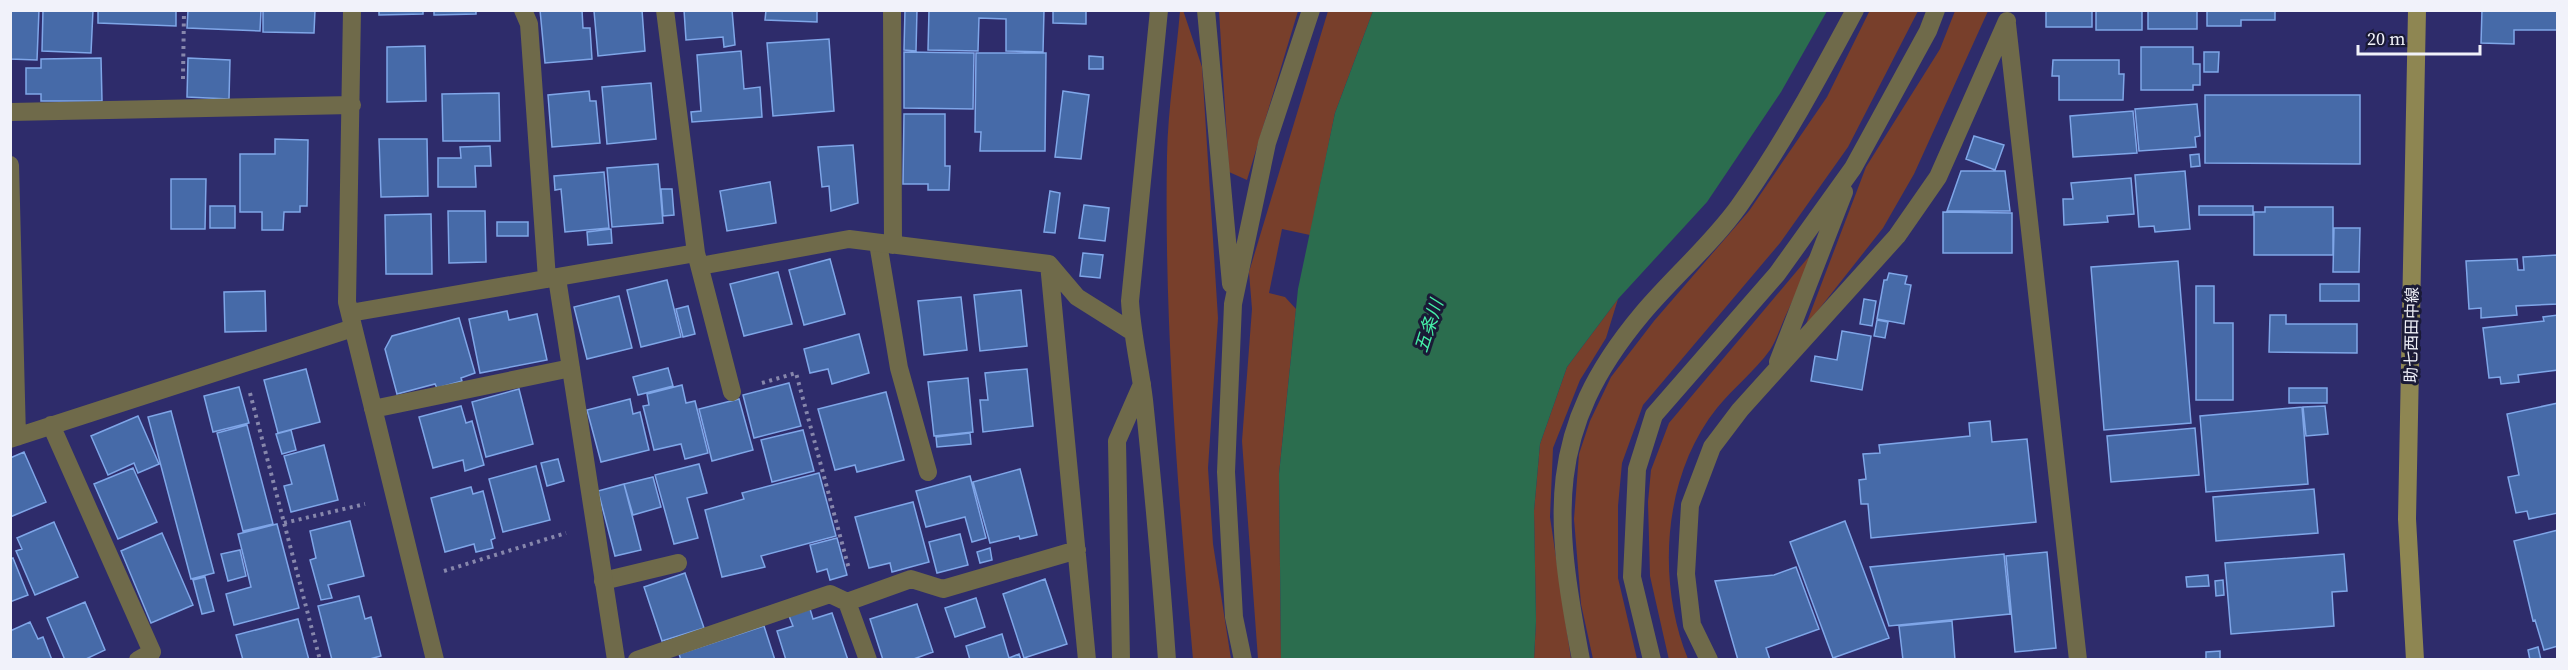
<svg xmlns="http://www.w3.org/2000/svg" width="2568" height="670" viewBox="0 0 2568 670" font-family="'Source Serif 4','Noto Sans JP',serif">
<rect width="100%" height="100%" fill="#2e2c6b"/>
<path fill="#783f2b" d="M1183,10L1202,67L1218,318L1208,468L1213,544L1231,659H1193C1178,492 1164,324 1167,156C1168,107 1176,59 1180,11Z
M1870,10L1918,11L1848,147L1780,243L1643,405L1622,463L1618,506V578L1637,659H1593L1581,604L1574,519L1579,454L1590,421L1611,377L1654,321L1749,211L1827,97Z
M1219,11H1298L1247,180L1229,172Z
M1328,11H1373L1335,113L1310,235L1282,229L1269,293L1285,297L1296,309L1279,474L1281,659H1258L1242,441L1252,309L1249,272Z
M1955,11H1988L1914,174L1883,228L1805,327L1866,167L1940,49Z
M1817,247C1806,270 1796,294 1785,317C1780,328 1776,341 1770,350C1755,371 1733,388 1717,408C1663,475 1656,581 1688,659L1669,660L1650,576L1648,502L1651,470L1669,423Z
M1618,299L1606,338L1580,380L1553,448L1550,517L1571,659L1534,660L1536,621L1534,511L1540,444L1567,367Z"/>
<path fill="#2b6d4e" d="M1373,11H1827L1781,92L1707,202L1618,299L1567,367L1540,444L1534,511L1536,621L1534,659H1281L1279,474L1298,289L1335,113Z"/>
<path fill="#466aa8" stroke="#7fa6e8" stroke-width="1.5" d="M10,10H39L37,60L10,59Z
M43,10H93L91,53L42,51Z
M98,10H176V26L98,23Z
M188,10H261L260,31L187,28Z
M263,10H315L314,33L263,32Z
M379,10H423V14L379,15Z
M434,10H476V14L434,15Z
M540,10H582L583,28H590L592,59L545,63Z
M642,10L645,51L598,56L594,11Z
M684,10H732L735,45L724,47L723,37L686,40Z
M766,10H817V22L765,20Z
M905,10H917L916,51L904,50Z
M929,10H1044L1043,52L1006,51V19L979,18L978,51L928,50Z
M1053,10H1086V24L1053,23Z
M2046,10H2092V27H2046Z
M2096,10H2142V30H2096Z
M2148,10H2197V29H2148Z
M2207,10H2275V20H2241V26H2207Z
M2482,10H2558V30H2514V44L2481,43Z
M829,39L834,111L773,116L767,43Z
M425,46L426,101L387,102V47Z
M2141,47H2193V64H2200V85H2193V90H2141Z
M741,51L744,89L760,87L762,117L692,122L691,112L701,111L697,55Z
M904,52L974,53L973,109L904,108Z
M2204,52H2219L2218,72H2204Z
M976,53H1046L1045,151H980L981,132H975Z
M1089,56L1103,57V69H1089Z
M101,58L102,101H41V94H26V68H41V59Z
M188,58L230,60L229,99L187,97Z
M2053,60H2119V74H2124L2123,100H2059V76H2052Z
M651,83L656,139L607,144L602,87Z
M589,91L590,101H596L600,143L552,147L548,95Z
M1063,91L1089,95L1081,159L1055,157Z
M499,93L500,141H443L442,94Z
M2205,95H2360V164L2205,163Z
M2197,104L2200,136L2195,137L2196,147L2139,151L2135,109Z
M2133,111L2137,153L2073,157L2070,116Z
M904,114H945V166H950L949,190H928V184H903Z
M1974,136L2004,145L1995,170L1966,159Z
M275,139L308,140L307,206H300V212H284L283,230H262V212H240V154H275Z
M379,139H427L428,196L381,197Z
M853,145L858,203L831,211L829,186L822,187L818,147Z
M490,146L491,166H475L476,187H438V158H461L460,147Z
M2199,154L2200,166L2191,167L2190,155Z
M658,164L663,223L612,227L607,168Z
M1961,171H2005L2010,211H1947Z
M2185,171L2190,229L2155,232L2154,226L2139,227L2135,175Z
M604,172L609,228L565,232L561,189L555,190L554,176Z
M2131,178L2134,214L2107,216L2108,222L2064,225L2063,199H2073L2071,183Z
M171,179H206L205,229H171Z
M770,182L776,223L727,231L720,191Z
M661,189H672L674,215L663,216Z
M1050,191L1060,193L1055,233L1044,232Z
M1084,205L1109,208L1105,241L1079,238Z
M210,206H235V228H210Z
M2199,206H2253V215H2199Z
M2265,207H2333V255H2254V212H2265Z
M448,211H485L486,262L449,263Z
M1943,212L2012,213V253H1943Z
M431,214L432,274H386L385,215Z
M497,222H528V236H497Z
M2334,228H2360L2359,272H2333Z
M611,229L612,243L588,245L587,232Z
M1083,253L1103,255L1100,278L1080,276Z
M2557,255L2558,304L2516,306L2517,315L2481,318V308L2469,309L2466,261L2517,259L2518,270H2524L2523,257Z
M830,259L845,314L804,325L789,270Z
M2178,261L2191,423L2104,430L2091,267Z
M778,272L792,324L744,336L730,284Z
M1889,273L1907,276L1905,284L1911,285L1904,324L1877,319L1884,280H1887Z
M667,280L681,337L641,347L627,290Z
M2320,284H2359V301H2320Z
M2196,286H2214V323H2233V400H2196Z
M1021,290L1027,346L980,351L974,295Z
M265,291L266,331L225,332L224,292Z
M619,296L632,348L587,359L574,307Z
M961,297L967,350L924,355L918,301Z
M1864,299L1876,301L1872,326L1860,324Z
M688,306L695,334L683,337L676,309Z
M507,311L509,320L537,314L547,360L480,373L469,319Z
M2270,315H2286V324H2357V353L2269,352Z
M2558,315V370L2518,375L2519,382L2501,384L2500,377L2489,378L2483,328L2544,321L2543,317Z
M459,318L475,373L461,378L462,381L437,388L435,384L397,394L385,349L392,336Z
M1877,320L1888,322L1885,338L1874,336Z
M1842,331L1871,336L1862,390L1811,381L1815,356L1837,360Z
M859,334L869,373L832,384L828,369L810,373L804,349Z
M668,368L673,386L638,395L633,377Z
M306,369L320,422L278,433L264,380Z
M1027,369L1033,426L983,432L980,400H988L985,373Z
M968,378L973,432L934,436L928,382Z
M789,383L801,426L754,438L743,395Z
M682,385L686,403L695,401L708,453L685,459L681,444L654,450L643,406L649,405L647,394Z
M239,387L249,423L213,432L204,396Z
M2289,388H2327V403H2289Z
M519,389L533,444L486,457L472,402Z
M886,392L904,460L857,472L855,465L835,470L818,409Z
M630,399L633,414L640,412L649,450L601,462L587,410Z
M739,399L753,450L712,461L699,409Z
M2558,403V513L2529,519L2527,511L2516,513L2508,477L2519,475L2507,414Z
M461,406L466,423L472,421L484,465L465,471L463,460L433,468L419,417Z
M2325,406L2328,434L2306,436L2303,407Z
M2302,407L2308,484L2206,492L2200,416Z
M171,411L214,573L191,579L148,417Z
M138,416L159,464L138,473L134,463L108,475L91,436Z
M1990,421L1992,442L2027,439L2036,522L1871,538L1868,504H1861L1859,480L1866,479L1863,454L1880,453L1879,445L1970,436L1969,423Z
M247,425L273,524L243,531L217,433Z
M2195,428L2199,475L2111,482L2107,436Z
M291,430L296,450L282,454L276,434Z
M803,430L814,471L772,482L761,440Z
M970,433L971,444L937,447L936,437Z
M324,445L338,500L291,512L284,486L292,484L284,456Z
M24,452L46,502L10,517V458Z
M558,459L564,481L547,486L541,463Z
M699,464L707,493L687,498L698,538L674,544L655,475Z
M536,466L550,520L503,532L489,479Z
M133,468L157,522L118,539L94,484Z
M1020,469L1037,535L1020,539L1019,536L990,543L973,482Z
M819,473L836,536L761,556L765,567L722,577L705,510L744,499L742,493Z
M970,476L986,538L972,542L965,517L926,527L916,491Z
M653,477L661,507L633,515L624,484Z
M624,484L641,550L615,556L598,491Z
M471,487L473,494L483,491L495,538L491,540L493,548L476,552L474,544L445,552L431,498Z
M2314,489L2318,533L2216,541L2213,497Z
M913,502L929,562L892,572L890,563L869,568L855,517Z
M350,521L364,576L328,585L332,598L321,600L310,560L316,558L310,531Z
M1845,521L1889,638L1833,658L1790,542Z
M54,522L78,577L35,595L16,551L22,549L17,538Z
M277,524L299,608L234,625L226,594L251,587L238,534Z
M2558,530V646L2544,650L2535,620L2533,621L2514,541Z
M162,533L193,605L151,623L121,551Z
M960,534L968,565L937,573L929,542Z
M837,538L847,575L830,580L827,569L817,572L810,545Z
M990,548L992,560L980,563L977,552Z
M240,550L246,576L228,581L221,554Z
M2047,552L2056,648L2015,652L2006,556Z
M2004,554L2010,614L1889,626L1870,567Z
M2344,554L2347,591L2332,592L2334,626L2231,634L2225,563Z
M13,558L28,595L10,602V559Z
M1796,567L1819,629L1766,648L1770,660H1738L1715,581L1774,575Z
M685,573L704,628L662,641L644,587Z
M2208,575L2209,586L2187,587L2186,577Z
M205,577L214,611L202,614L193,580Z
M1045,579L1067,644L1024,658L1003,594Z
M2223,580L2224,595L2216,596L2215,581Z
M359,596L365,619L371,617L381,656L366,660H332L318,606Z
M976,598L985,627L955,637L945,608Z
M85,602L105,650L84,660H65L47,618Z
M917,604L933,652L911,660H883L870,619Z
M810,609L813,619L832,613L848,660H786L777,631L793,626L789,616Z
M298,619L309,660H243L236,635Z
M1952,621L1955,660H1903L1899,626Z
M30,622L38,639L43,637L52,660H10V631Z
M764,626L775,660H681L679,654Z
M1002,634L1009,658L1019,654L1021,660H970L966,646Z
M2538,647L2541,660H2530L2528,650Z
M2220,651V660H2206V652Z"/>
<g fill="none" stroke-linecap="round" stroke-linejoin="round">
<path stroke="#8787ac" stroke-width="4" stroke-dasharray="3 4.5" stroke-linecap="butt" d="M183,79L184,10
M762,383L796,373L849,569
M250,393L320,660
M284,523L365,504
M444,571L566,533"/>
<path stroke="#6f6a4a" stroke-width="18" d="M1206,10L1231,284
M878,243L899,368L928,472
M603,581L678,563
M1243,660L1234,617L1226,472L1233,304L1267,143L1311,10
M1581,660C1554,518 1544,431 1642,314C1673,277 1711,245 1739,206C1783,144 1819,77 1855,10"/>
<path stroke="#6f6a4a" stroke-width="18" d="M352,10L347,302L435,660
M523,10L529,24L547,279
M665,10L696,253L732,392
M892,10L893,245
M1159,10L1130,301C1132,335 1140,367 1144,400C1153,487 1161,573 1167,660
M2007,24L2078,660
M10,112L352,105
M10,165L17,437
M1049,264L1087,660
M700,266L849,239L1049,264L1077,297L1131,331
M557,278L616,660
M350,313L696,253
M1778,362L1844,192
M373,409L571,368
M51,425L152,652L138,660
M10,439L353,328
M847,602L911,579L943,589L1077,550
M637,660L830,594L847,602L868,660
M1121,660L1117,441L1142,384
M1652,660L1632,577L1637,469L1654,415L1777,274L1853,168L1928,31L1936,10
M1709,660L1692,625L1686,574L1690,505L1712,447L1740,410L1897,236L1938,177L2007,21"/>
<path stroke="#8e8652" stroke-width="18" d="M2415,660L2407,519L2417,10"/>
</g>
<g text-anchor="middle" stroke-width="6" stroke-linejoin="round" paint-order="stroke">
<g font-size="16" fill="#f1f2fa" stroke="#1a1a36">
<text transform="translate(2411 335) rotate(-89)" y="6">助七西田中線</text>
</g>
<g font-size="18" font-style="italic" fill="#45efa7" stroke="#1a1a36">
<text transform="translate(1429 326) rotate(-72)" y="6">五条川</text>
</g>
</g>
<rect width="2568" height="670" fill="none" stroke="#f1f2fa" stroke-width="24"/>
<path d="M2358 45v9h122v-9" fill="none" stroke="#f1f2fa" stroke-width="3"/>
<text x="2367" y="45" font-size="18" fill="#f1f2fa" stroke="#1a1a36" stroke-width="4.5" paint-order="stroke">20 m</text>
</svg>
